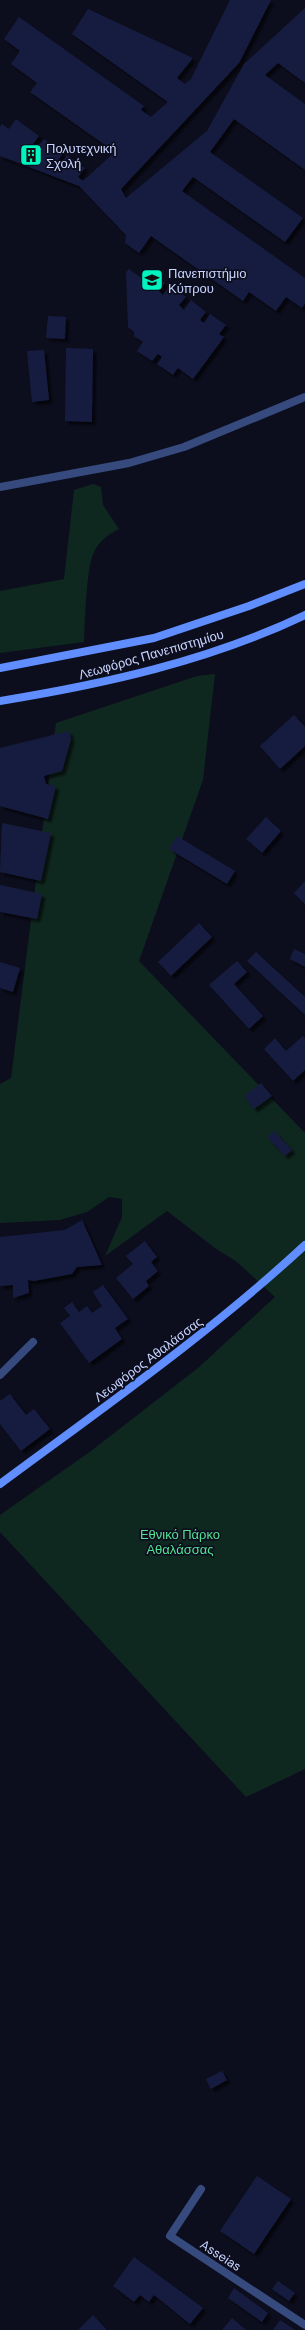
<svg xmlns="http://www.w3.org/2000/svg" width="305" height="2330" viewBox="0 0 305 2330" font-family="'DM Sans',sans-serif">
<defs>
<filter id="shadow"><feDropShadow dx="3.5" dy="3.5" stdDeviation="1" flood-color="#0009"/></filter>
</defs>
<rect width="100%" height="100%" fill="#0c0e1e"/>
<path fill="#0f281f" d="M93,484L101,487L103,505L119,529C109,534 99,541 94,552C86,568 85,622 84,642L0,653V591L64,579L74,490Z
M215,674L203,780L139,961L305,1133V1769L246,1797L0,1532V1515L91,1451L198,1368L275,1297L237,1262L215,1248L167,1211L105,1256L122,1217V1199L109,1197L87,1212L60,1220L0,1223V1084L11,1078L56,723L197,676Z"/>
<path fill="#181c3f" filter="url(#shadow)" d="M230,0H271L239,63L121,189L126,198L207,131L244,64L305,8V83L278,63L265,75L305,104V170L234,119L210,152L303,218L285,242L193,177L182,191L305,278V304L302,308L286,297L276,311L249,292L243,301L151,236L139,253L125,243L126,235L79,186L0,156V127L2,124L9,129L16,119L39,136L33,144L37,148L44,139L63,153L57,162L60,165L67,155L85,168L78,177L83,181L115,152L30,92L37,83L11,64L20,51L4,39L19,17L144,106L141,110L151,117L168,102L72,34L88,9L193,58L177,78L185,84L191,79Z
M129,269L143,279L149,271L165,283L159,291L163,295L170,285L186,297L179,305L184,310L191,300L206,312L200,320L204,323L210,314L226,325L219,334L224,337L193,379L178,368L173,375L157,364L162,357L158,354L152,361L137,351L143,342L134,336V332L128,327L126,272Z
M48,316L66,317L65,339L46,338Z
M66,348L93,349L92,422L65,421Z
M44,350L49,400L32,402L27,351Z
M294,715L305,727V746L280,769L260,746Z
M69,731L71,739L62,771L44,776L46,784L56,786L48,819L0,806V748Z
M266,817L281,831L262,853L246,839Z
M2,823L51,833L41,881L0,872Z
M177,836L235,871L227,884L169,849Z
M305,881V904L294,893Z
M0,885L42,894L37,919L0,912Z
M199,923L212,937L171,976L158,962Z
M294,949L305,954V967L290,959Z
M256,952L305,997V1015L247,961Z
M237,961L247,972L234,984L263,1016L249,1029L209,985Z
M0,962L20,968L13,992L0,988Z
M303,1036L305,1039V1070L293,1081L264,1049L275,1038L286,1051Z
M261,1083L272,1096L254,1109L244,1096Z
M274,1131L292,1150L285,1156L267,1137Z
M82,1220L102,1265L77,1267L72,1274L34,1281L28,1280L29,1293L13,1298V1285L0,1286V1237L65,1230Z
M145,1241L157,1257L151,1262L158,1271L146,1281L149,1286L133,1299L116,1278L133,1264L126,1256Z
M103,1285L128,1319L115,1328L122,1339L89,1363L60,1323L70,1316L64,1308L72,1302L79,1312L87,1306L92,1313L102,1306L93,1292Z
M10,1394L26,1415L34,1409L50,1429L21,1451L0,1424V1401Z
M222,2071L227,2080L211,2089L206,2079Z
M257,2176L291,2199L254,2254L220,2231Z
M134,2257L203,2308L190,2324L154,2295L149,2302L140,2295L134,2302L113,2286Z
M278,2281L295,2293L289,2301L272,2289Z
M234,2288L268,2313L262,2322L228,2298Z
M93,2315L107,2330H78Z
M232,2318L246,2330H222Z
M280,2320L295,2330H273Z"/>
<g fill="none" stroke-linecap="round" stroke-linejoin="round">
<path stroke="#364a7e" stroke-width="8" d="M0,487L129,463L184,447L305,397
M0,1375L33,1342
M201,2189L170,2236L305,2325"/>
<path stroke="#608eff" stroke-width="8" d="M0,668L154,638L249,606L305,584
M0,701C104,684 209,661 305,615
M0,1484C104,1407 210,1333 305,1245"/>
</g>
<defs>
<g id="building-square" transform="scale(1.15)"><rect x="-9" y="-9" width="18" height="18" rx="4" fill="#00f4bf" stroke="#0c0e1e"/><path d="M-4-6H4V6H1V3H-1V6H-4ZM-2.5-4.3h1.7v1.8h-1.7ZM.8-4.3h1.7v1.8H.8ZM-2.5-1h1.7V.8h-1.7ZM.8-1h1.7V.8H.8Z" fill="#111"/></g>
<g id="university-square" transform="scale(1.15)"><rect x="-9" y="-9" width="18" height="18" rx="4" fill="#00f4bf" stroke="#0c0e1e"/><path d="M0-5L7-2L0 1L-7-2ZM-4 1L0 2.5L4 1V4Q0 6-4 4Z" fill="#111"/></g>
</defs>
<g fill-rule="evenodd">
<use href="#building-square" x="31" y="155"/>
<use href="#university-square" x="152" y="280"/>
</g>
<g text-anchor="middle" stroke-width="3.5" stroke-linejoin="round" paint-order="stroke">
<g font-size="13" fill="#c9d4ff" stroke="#0c0e1e" text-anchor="start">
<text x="46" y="153">Πολυτεχνική<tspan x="46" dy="15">Σχολή</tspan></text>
<text x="168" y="278">Πανεπιστήμιο<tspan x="168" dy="15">Κύπρου</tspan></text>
</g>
<g font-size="13" fill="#c9d4ff" stroke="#0c0e1e">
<text transform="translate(151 654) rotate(-16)" y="5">Λεωφόρος Πανεπιστημίου</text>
<text transform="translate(148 1359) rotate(-37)" y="5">Λεωφόρος Αθαλάσσας</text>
<text transform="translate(221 2255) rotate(33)" y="5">Asseias</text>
</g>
<g font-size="13" fill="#54e091" stroke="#0c0e1e">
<text x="180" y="1539">Εθνικό Πάρκο<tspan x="180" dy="15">Αθαλάσσας</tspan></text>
</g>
</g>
</svg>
